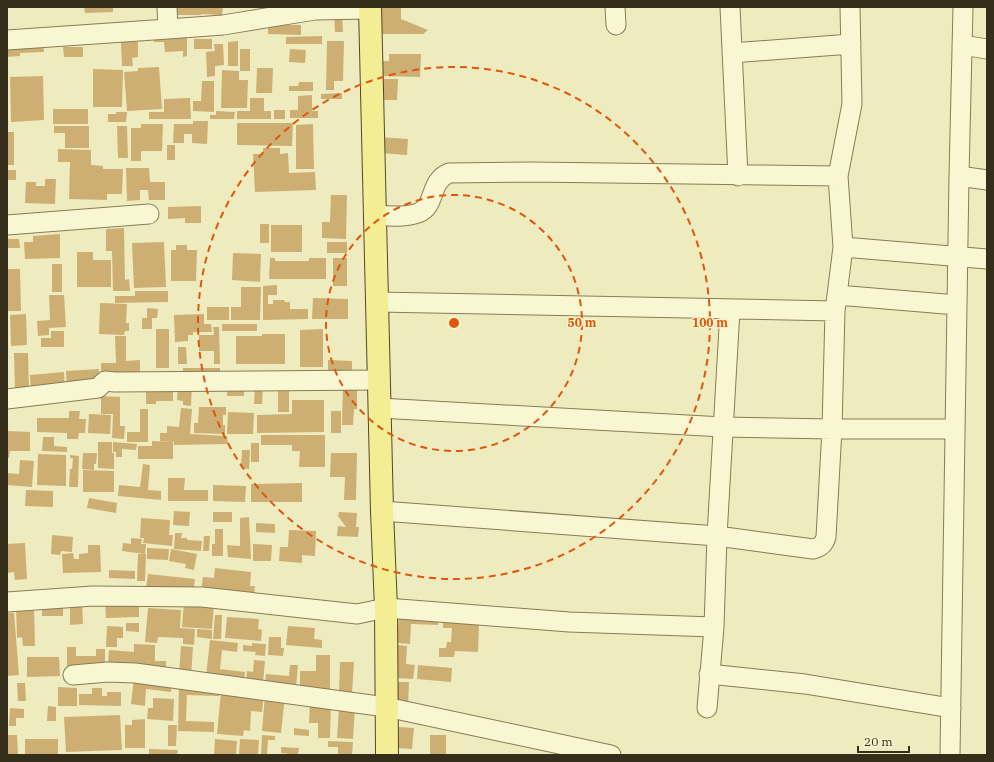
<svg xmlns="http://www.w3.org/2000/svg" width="994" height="762" viewBox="0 0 994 762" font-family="'IBM Plex Serif',serif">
<rect width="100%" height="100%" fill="#eeecbe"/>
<path fill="#cdaf73" d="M84,7H113V12L85,13Z
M177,7H201V12V7H223L222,15L201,14V15H174V8H177Z
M378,7H401V19L428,30L423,34H378Z
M334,13H342L343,32H335Z
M268,20L289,21L288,25H301V35L268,34Z
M187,33V56L183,57V51L165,52L164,42H154V34Z
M322,36V44H286V37Z
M194,39H212V49H194Z
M238,41V66H228V42Z
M327,41H344L343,81H334V90H326Z
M121,42H138V57L132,58L133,66H122Z
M43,43L44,52L20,53V56L7,57V45Z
M214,44H223L224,65L215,66V76L207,77L206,52L215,51Z
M63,47H83V57H64Z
M240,49H250V71H240Z
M290,49L306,50L305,63L289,62Z
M389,54H421L420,77L379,76V61H389Z
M159,67L162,109L127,111L124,72L138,71V68Z
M257,68H273L272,93H256Z
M93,69L123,70L122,107H93Z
M222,70L239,71V80H248L247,108H221Z
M43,76L44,120L11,122L10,77Z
M383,79H398L397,100H383Z
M202,81H214V112L193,111V101H201Z
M299,82H313V91H289V86H298Z
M342,93V99H321V94Z
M312,95V111H318V118H290V110H298V96Z
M190,98L191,119H149V112H164V99Z
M250,98H264V111H271V119H237V111H250Z
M53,109H88V124H53Z
M274,110H285V119H274Z
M216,111L235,112L234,119H210V115H216Z
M116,112H127L126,122H108V114H116Z
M193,121H208L207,144L192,143V134H184V143H173L174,124H193Z
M237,123H293L292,146L237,145Z
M141,124H163L162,151H141V161H131V128H141Z
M313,124L314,169H296V125Z
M54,126H89V148H65V133H54Z
M117,126H127L128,158H118Z
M7,132H14V165H7Z
M380,137L408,139L407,155L379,153Z
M167,145H175V160H167Z
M263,148H280V154L288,153L289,173L315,172L316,190L255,192L253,154H263Z
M58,149L91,150V165L103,166V169H123L122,194H107V200L69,199L70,162H58Z
M126,168H149L150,182H165V200H149L148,190H140V200L127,201Z
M7,170H16V180H7Z
M45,179H56L55,204L25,203L26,182H36V186H45Z
M331,195H347L346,239L322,238V222H330Z
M201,206V223H185V218L168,219V207Z
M260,224H269V243H260Z
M271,225H302V252H271Z
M124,228L125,280L129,279L130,291H113L112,251H106V229Z
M60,234V258L25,259L24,242H33V236Z
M7,239H19L20,248H7Z
M164,242L166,287L134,288L132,243Z
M327,242H347V253H327Z
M176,245H187V250H197L196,281H171V250H176Z
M77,252H93V260H111V287H77Z
M233,253L261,254L260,282L232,280Z
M270,258H275V261H309V258H326V279H269Z
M333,258H347V286H333Z
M52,264H62V292H52Z
M7,269H20L21,311H7Z
M277,285V295H268V304H273V300H284L285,302H290V309H308V319L263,320V286Z
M241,287H261L260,320H231V307H241Z
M135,291H168V302L115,303V296H135Z
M49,295H64L66,327L49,328V335L38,336L37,321L50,320Z
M313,298L348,299V319H312Z
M100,303L127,304L126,323H129V331H125L124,335L99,334Z
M207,307H229V320H207Z
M147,308L158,309L157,318H152V329H142V318H147Z
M26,314L27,345L11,346L10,315Z
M204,314V324H211L212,332H193V335H188V341L175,342L174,315Z
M222,324H257V331H222Z
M213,327H219L220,364H214V351H199V335H214Z
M156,329H169V368H156Z
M323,329V367H300V330Z
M51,331H64V347H41V338H51Z
M262,334H285V364H236V336H262Z
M115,336H126V361L140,360V376L101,377V363H116Z
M178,347H186L187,364H178Z
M14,353H28L29,391H15Z
M328,360L352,361V371L328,370Z
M183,368H220V375H183Z
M99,369L98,385L67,389L66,371Z
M64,372L65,390L31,392L30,375Z
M343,382L357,389V409H354L353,425H342Z
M278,384H289V412H278Z
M178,385H192L191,406L183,405V401L177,400Z
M227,386L244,387V396H227Z
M255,386H263L262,404H254Z
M146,387H173V401H156V404H146Z
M101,396L120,397V426H125L124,439L112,438L113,414H101Z
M292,400H324V432L257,433V415L292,414Z
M199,407H226V415H223V425H225V434L194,433V423H198Z
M181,408L192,409L190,434L227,436L228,444L174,445V442L160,441V433H167V426L179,427Z
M140,409H148V442H127V432H140Z
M69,411H80L79,419H86L85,433H79L78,439H67V433L37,432V418H69Z
M331,411H341V433H331Z
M228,412L254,413L253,434H227Z
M89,414L111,415L110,434L88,433Z
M7,431L30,432V451H10L9,458L7,457Z
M261,435H325V467H299L300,451H292V445H261Z
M43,437H54V446L67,447V452L42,451Z
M152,441L173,442V459H138V446H152Z
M98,442H112V453H114V469L98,468Z
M113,442L137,444L136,450L122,449V457H116V452H113Z
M251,443H259V462H251Z
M242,450H250L249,469L241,468Z
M83,453H97L96,464H94V470L82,469Z
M331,453H357L356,500H344L345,477H330Z
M38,454L66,455V486L37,485Z
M70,455L79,456L78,487H69L70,469H72L73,458H70Z
M20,460L34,461L32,487L7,485V473L19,474Z
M143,464L150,465L148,490L161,491V500L118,496L119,485L140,487Z
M83,470L114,471V492H83Z
M168,478H185L184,490H208V501H168Z
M302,483V502H251V484Z
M213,485L246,486L245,502L213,501Z
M26,490L53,491V507L25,506Z
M89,498L117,503L116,513L87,508Z
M174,511L190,512L189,526L173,525Z
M213,512H232V522H213Z
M339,512L357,513L356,527H359L358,537L337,536L338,526L346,527L338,516Z
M249,517L251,559L228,557L227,545L240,546V518Z
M141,518L170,520L169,535H173L172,546L143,543L144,538H140Z
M256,523L275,524V533L256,532Z
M215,529H223V556H212V544H215Z
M289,530L316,531L315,556L302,555V563L279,561L280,547H288Z
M175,533H182L181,538H187V540L202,541L201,551L174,549Z
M52,535L73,537L72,552L61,551L60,555L51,554Z
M204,536H210L209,551H203Z
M131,538L142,539L141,544H146L145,554L122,551L123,543L131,544Z
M25,543L27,579L15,580L14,572L7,573V544Z
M253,544L272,545L271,561H253Z
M88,545H100L101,572L63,573L62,554L73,553L74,559H79V554L88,553Z
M147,548L169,549L168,560L147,559V554H149H147Z
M171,549L197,554L194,570L185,568L186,564L169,561Z
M138,554H146L145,581H137Z
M215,568L251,572L250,586H255L254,596L201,590L203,577L214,578Z
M109,570L135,571V579L109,578Z
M148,574L195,579L193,593L146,588Z
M70,599H82L83,624L70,625Z
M139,599V617L106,618L105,601Z
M184,602L214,603L212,629L182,627Z
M42,603H63V616H42Z
M34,605L35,646H23L22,637L17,638L16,606Z
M148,608L181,610L180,628L195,629L194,645L183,644V638L158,637L157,643L145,642Z
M7,613H14L19,675L7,676Z
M399,614L439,617L438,625L411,624L410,644L397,643Z
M215,615H222L221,639H213Z
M227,617L259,619L258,629L262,630L261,641L225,638Z
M443,622L479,623L478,652L455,651L454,657H439V648H446L447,642H451L452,628H443Z
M126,623H139V632L126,631Z
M107,626L123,627V638H117V647H106Z
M288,626L315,628L314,639L322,640V648L286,645Z
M197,629L212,630V639L197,637Z
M269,637H281V648H284L283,656L268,655Z
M210,640L238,643L237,652L222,650L220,669L245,672L244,681L206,677Z
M252,643L266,644L265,656L255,655L256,652L243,651V645L252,646Z
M134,644L155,645V661H166V670L108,664L109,650L134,652Z
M398,645L407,646L406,664L415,665L413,679L395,678Z
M181,646L193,647L191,676L179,675Z
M67,647H76V656H96V649H105V665L67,666Z
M316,655H330V691H300V671H316Z
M27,657H59L60,676L27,677Z
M254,660L265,661L263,683L246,682L247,671L253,672Z
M340,662H354L352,693L339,692Z
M290,665H298L296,688L265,685L266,674L289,676Z
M418,665L452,668L451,682L417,679Z
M134,678L172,681L171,692L146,689L145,706L131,704Z
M179,682L219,687V696L187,695L186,721L214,722V732L178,731Z
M395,682H409L408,706L394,705Z
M17,683H25L26,701H18Z
M58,687L77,688V706H58Z
M92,688H102V696H107V692H121V706L79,705V694H92Z
M221,692L264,693L262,712L251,711L250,731L244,730L243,736L217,734Z
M265,695L285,697L281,733L262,731Z
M153,698L174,699L173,721L147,719L148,708H153Z
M310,701L331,702L330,738H318V723H309Z
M48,706L56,707V721H47Z
M339,707L355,708L353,739L337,738Z
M10,708L24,709V718H16V726H9Z
M120,715L122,750L66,752L64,717Z
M145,719V748H125V725H132V720Z
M168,725H177L176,746H168Z
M399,727L414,728L412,749L397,748Z
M294,728L309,730V736L294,735Z
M7,735H17L18,755H7Z
M262,735L275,736V740H268L267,755H261Z
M430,735H446V755H430Z
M25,739H58V755H25Z
M215,739L237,741L236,755H214Z
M240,739L259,740L258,755H239Z
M328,741L353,742L352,755H338V747H328Z
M281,747L299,748L298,755L281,753Z
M149,749L178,750L177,755H149Z"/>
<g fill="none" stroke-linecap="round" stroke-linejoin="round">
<g stroke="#867c56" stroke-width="21">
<path id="street" d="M615,7L616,25
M730,7L738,176
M168,29L223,25L315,10L370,9
M7,40L168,29L167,7
M962,45L987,49
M732,53L851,44
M838,176L843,247
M959,176L987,180
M374,215C388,216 405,218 418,213C437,206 428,182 449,173L531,172L838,176L852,104L850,7
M7,225L149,214
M837,295L957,305
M377,302L835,311L843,247L987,259
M7,399L98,388L105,381L115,382L378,380
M379,408L723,427L832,429H955
M382,511L717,536L813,549C821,547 824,544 826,537L832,429L835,311
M7,602L93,596L202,597L357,614L386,608L569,622L714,627
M709,674L805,684L951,708
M73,675L108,672L135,673L386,707L611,755
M707,708L714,627L717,536L730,310
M950,755L959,176L963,7"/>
</g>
<g stroke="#53482b" stroke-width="24">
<path id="primary" d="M370,7L382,511L386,608L387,755"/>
</g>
<use href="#street" stroke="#f9f7d1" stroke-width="19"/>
<use href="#primary" stroke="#f3ed94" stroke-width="22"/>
</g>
<g fill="none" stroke="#df570d" stroke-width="2" stroke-dasharray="7 5">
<circle cx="454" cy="323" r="128"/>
<circle cx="454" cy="323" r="256"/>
</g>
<circle cx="454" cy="323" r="6" fill="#df570d" stroke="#f5f4cd" stroke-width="2"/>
<g font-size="12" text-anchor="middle" font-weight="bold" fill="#df570d" stroke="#f5f4cd" stroke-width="3" stroke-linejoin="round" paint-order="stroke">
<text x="582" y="327">50 m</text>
<text x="710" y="327">100 m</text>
</g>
<rect width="994" height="762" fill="none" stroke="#352e1b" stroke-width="16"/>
<path d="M858 746v6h51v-6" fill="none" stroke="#352e1b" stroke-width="2"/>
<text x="864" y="746" font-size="12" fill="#352e1b" stroke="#f5f4cd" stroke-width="3" paint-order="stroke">20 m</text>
</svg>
